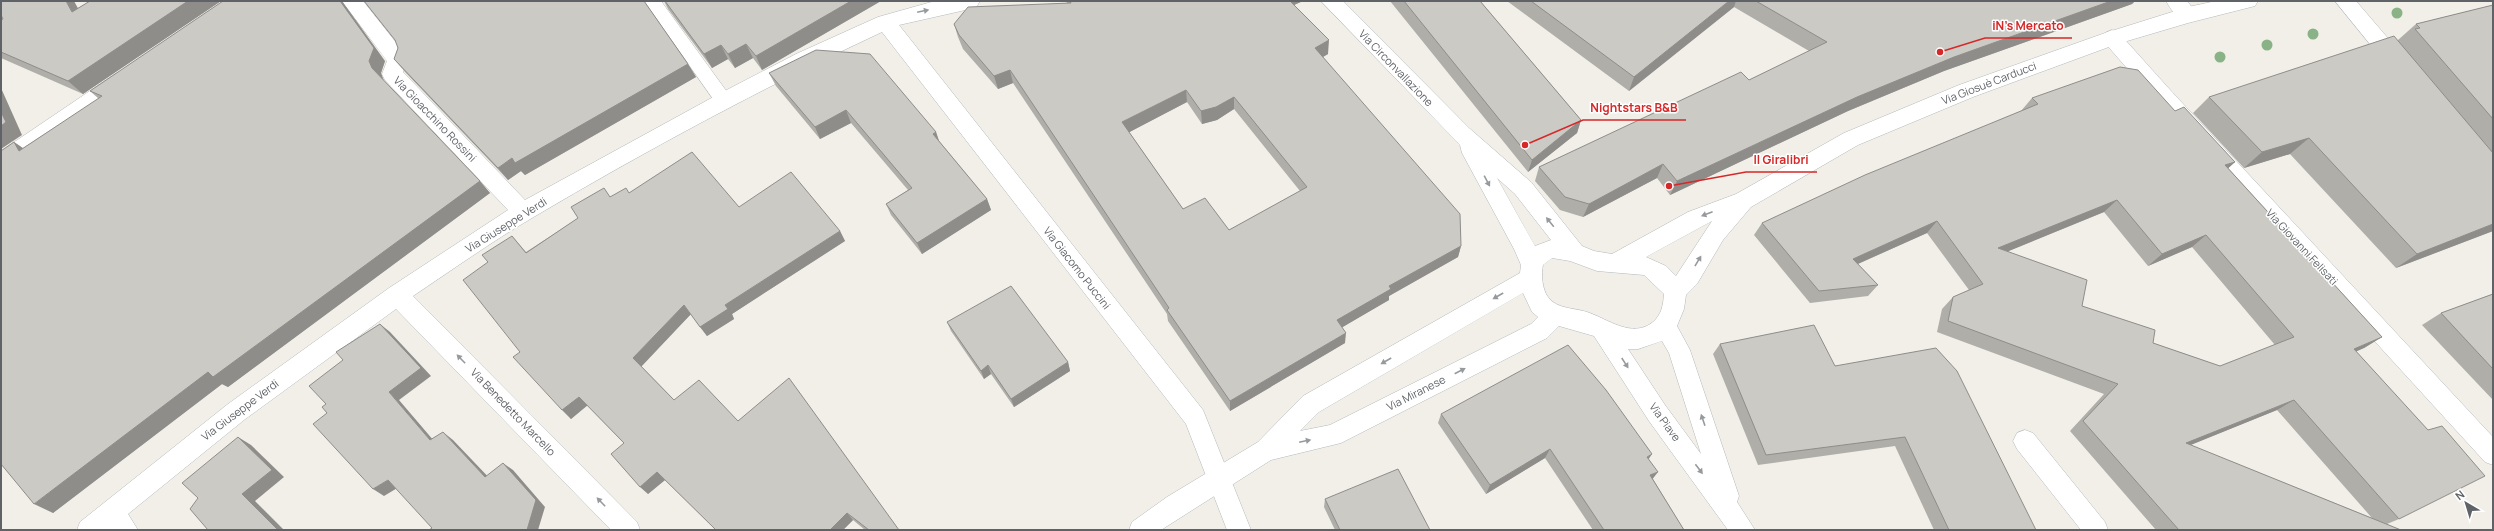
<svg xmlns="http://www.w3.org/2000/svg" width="2494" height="531" viewBox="0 0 2494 531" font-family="Manrope,sans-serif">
<rect width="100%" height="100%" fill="#f1efe8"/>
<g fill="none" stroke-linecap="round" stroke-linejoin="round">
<g stroke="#b5b8bc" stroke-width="1">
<path id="service" d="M644,1H661L730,96L732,101L730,106L724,108L718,106Z"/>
</g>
<g stroke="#b5b8bc" stroke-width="1">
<path id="pedestrian" d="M2112,30L2119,33L2172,92L2175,98L2172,104L2165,106L2158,104L2105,43L2102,38L2105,33Z"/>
</g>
<g stroke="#b5b8bc" stroke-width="1">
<path id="minor" d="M342,1H363L405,54L408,60L403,72L525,200L717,95L796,54L878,17L935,1H980L977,6L970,9L899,25L1203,410L1251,530H1227L1186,424L882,32C762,88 645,151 532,218C491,242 452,270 413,296L637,522L640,530H611L396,309L244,420L128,514L138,530H77L80,522L228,404L389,288L508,210L385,80L382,74L387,61Z
M2166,1H2187L2198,15L2195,20C2181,25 2173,13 2166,1Z
M2335,1H2356L2405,58L2408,64L2405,70L2398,72L2391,70Z
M122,72L129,74L132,80L129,86L8,168L1,171V151L115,74Z
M2165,90L2172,92L2493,437V465L2485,462L2158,104L2155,98L2158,92Z
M2025,430L2033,433L2105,522L2108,530H2081L2017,449L2013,441L2017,433Z"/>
</g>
<g stroke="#b5b8bc" stroke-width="1">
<path id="tertiary" d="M1321,1H1343L1469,128L1531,182L1582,246L1594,251L1612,254L1688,212L1736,194L1844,133L1959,85L2105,33L2188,7L2216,1H2258L2255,6L2188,23L2117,44L1973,97L1858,145L1751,207L1723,240L1697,284L1686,295L1684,309L1677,326L1690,350L1739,496L1737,502L1755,530H1728L1649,421L1594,336L1559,326L1547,338L1341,443L1271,460L1161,530H1129L1132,522L1167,497L1258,442L1303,396L1520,273L1521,265L1514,249L1462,153L1460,145ZM1497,178L1515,194L1551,240L1535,246ZM1712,221L1676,276L1666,266L1646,257ZM1552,258L1570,261L1597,271L1644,275L1664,294C1663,305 1662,314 1653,322C1632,339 1608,319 1587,312C1575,308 1556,309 1548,297C1542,289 1541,274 1543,265ZM1523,293L1532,312L1538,317L1531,324L1330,425L1300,431L1319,412ZM1662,341L1669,353L1701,454L1665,405L1628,349H1638Z"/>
</g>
<use href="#service" fill="#fff" fill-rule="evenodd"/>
<use href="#pedestrian" fill="#fff" fill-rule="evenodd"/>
<use href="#minor" fill="#fff" fill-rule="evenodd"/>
<use href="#tertiary" fill="#fff" fill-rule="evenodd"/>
</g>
<g fill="#89b387">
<circle cx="2397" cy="13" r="5.5"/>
<circle cx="2313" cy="34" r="5.5"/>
<circle cx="2267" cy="45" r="5.5"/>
<circle cx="2220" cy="57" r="5.5"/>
</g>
<path fill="#afaea9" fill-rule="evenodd" d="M90,1H221L83,94L1,58V20L78,8Z
M644,1L688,64L696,77L525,175L521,171L508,180L405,72L394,59L398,48L395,40Z
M664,1H881L762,70L753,58L735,68L728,59L712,68L668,9Z
M1066,1H1303L1294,5L1328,54L1323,57L1461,246L1458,257L1389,296V300L1342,327L1345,343L1230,411L1168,321L1167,314L1013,83L998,89L963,49L958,37L954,24L1067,3ZM1187,102L1202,124L1217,120L1234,109L1300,191L1229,230L1183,209L1129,132Z
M1390,1H1480L1581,120L1577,133L1528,172Z
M1507,1H2135L2132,4L1944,71L1848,111L1670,195L1657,178L1583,217L1560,210L1535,181L1539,167L1749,80L1809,51L1734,7L1629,91Z
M2493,5V231L2396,268L2290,154L2244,168L2193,113L2209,97L2398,40L2416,24Z
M385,61L381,73L383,80L490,193L228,387L222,384L53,513L14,142L23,148L99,99L90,91Z
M769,73L936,132L939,141L987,199L991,210L922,254L891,215L886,204L908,190L851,123L820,139L776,86Z
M2032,98L2175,111L2235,162L2228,168L2382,337L2364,348L2356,351L2399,519L2387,524L2401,530H2156L2070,431L2104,394L1937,332L1942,309L1953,297L1969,290L1927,233L1858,264L1878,285L1868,296L1810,303L1754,235L1762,223L2021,111ZM2104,212L2148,266L2192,247L2275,345L2220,366L2153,343L2082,306L2008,251ZM2277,410L2372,518L2190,445Z
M629,193L739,207L840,231L845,241L732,314L734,319L707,336L691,314L641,366L674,400L738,421L899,530H865L853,520L843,530H716L665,480L648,494L624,443L587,405L571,419L520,352L488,262L512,236L526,252L611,197Z
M2493,294V400L2422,325L2441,313Z
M947,322L1068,362L1070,371L1014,407L991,374L984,379L951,331Z
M1720,344L1835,366L2036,530H1934L1895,446L1758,465L1713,354Z
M1441,414L1648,459L1653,479L1684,530H1593L1545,458L1486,494L1438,423Z
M1325,499L1430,530H1335L1324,507Z"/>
<path fill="#8f8d8a" d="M66,1H74L87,25L72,12Z
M188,1H221L83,94L68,81Z
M340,1H342L385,61L381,73L384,81L372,68Z
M851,1H881L762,70L756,56Z
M1285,1H1303L1285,9Z
M1729,1H1736L1734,7L1629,91L1634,77Z
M2111,1H2135L2132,4L1944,71L1848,111L1670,195L1677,181L1857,97L1954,57Z
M1329,40L1328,54L1314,62L1315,48Z
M746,44L753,58L735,68L728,54Z
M721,45L728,59L712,68L704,54Z
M688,64L696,77L525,175L521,171L508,180L498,168L512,158Z
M1010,70L1013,83L998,89L994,76Z
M1,88L22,135L1,149Z
M1186,90L1187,102L1124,135L1122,122Z
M1234,97V109L1217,120L1202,124L1201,111Z
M846,110L851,123L820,139L815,127Z
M1581,120L1577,133L1528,172L1532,160Z
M936,132L940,144L933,134Z
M2309,138L2290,154L2244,168L2262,152Z
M14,142L31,154L19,151Z
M2235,162L2221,175L2225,165Z
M1663,164L1657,178L1583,217L1589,204Z
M480,181L490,193L228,387L222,384L53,513L34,504L208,372Z
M987,199L991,210L922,254L917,243Z
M2117,200L2104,212L1987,260L1998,248Z
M1937,221L1927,233L1844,270L1853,259Z
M2493,224V231L2396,268L2417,254Z
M840,231L845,241L732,314L734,319L707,336L700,327L725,305Z
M2206,235L2192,247L2148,266L2162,254Z
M1461,246L1458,257L1389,296V300L1336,331L1337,320L1389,286Z
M684,305L691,314L641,367L633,358Z
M380,324L390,332L431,376L399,400L440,448L430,440L389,392Z
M1346,333L1345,343L1230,411V401Z
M2382,337L2364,348L2337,360L2354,349Z
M1068,362L1070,371L1014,407L1011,399Z
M988,365L991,374L984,379L981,371Z
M579,397L588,405L571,419L562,410Z
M2294,400L2277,410L2171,453L2186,443Z
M443,432L453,440L495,484L485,477Z
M238,437L251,445L284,477L255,501L284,530H278L242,494Z
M1550,449L1545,458L1486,494L1490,485Z
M1652,454L1646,463L1647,457Z
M503,463L513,470L545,507L538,530H527Z
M657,472L665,480L648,494L640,487Z
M1658,472L1651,481L1650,475Z
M388,480L399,487L384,496L373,489Z
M847,513L853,520L843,530H830Z"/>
<path fill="#cccac5" stroke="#8f8d8a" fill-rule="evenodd" d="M1,1H66L72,12L90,1H188L68,81L1,52V20L3,19L1,15Z
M223,1H340L374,48L369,61L372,68L480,181L213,377L208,372L34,504L1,464V151L14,142L19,151L102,96L90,91Z
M364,1H644L688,64L515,163L512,158L498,168L394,59L398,48L395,40Z
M665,1H851L756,56L746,44L728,54L721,45L704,54Z
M1070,1H1290L1329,40L1315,48L1460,214L1461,246L1389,286L1391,289L1337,320L1346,333L1230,401L1167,310L1169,308L1010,70L994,76L959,35L954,24L968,7L1071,3ZM1186,90L1201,111L1216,107L1234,97L1307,187L1229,230L1205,198L1183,209L1122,122Z
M1404,1H1480L1581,120L1532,160Z
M1531,1H1729L1634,77Z
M1756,1H2111L1954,57L1857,97L1677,181L1663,164L1589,204L1565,197L1539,167L1741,72L1749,80L1827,42Z
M2493,5V119L2415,29L2420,28L2416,24Z
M2394,36L2493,153V224L2417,254L2309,138L2262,152L2209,97Z
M816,50L870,54L936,132L933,134L987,199L917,243L886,204L912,188L846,110L815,127L769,73Z
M2120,67L2138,70L2175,111L2184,107L2235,162L2225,165L2382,337L2354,349L2428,430L2442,426L2485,476L2399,519L2294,400L2186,443L2401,530H2179L2083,421L2118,384L1948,321L1953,297L1983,284L1937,221L1853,259L1878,285L1819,291L1762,223L1865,175L2038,104L2032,98ZM2117,200L2162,254L2206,235L2294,337L2220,366L2153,343L2155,330L2082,306L2087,280L1998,248Z
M1,112L6,122L1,126Z
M692,152L739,207L791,172L840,231L725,305L728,309L700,327L684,305L633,358L674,400L699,380L738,421L789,378L899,530H869L847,513L830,530H716L657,472L640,487L611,454L624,443L579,397L562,410L513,357L520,352L463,280L488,262L482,255L512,236L526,253L578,218L571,207L604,188L610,197L626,188L629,193Z
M1011,286L1068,362L1011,399L988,365L981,371L947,322Z
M2493,294V369L2441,313Z
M380,324L421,368L389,392L430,440L443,432L485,477L503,463L536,500L527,530H429L432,528L388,480L373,489L313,424L327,413L322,407L326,404L309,386L343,360L336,352Z
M1814,325L1835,366L1936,348L1957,371L2036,530H1949L1905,437L1766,455L1720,344Z
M1568,345L1606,390L1652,454L1647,457L1658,472L1650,475L1684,530H1604L1550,449L1490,485L1441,414Z
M238,437L272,470L242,494L278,530H208L190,509L198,498L182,483Z
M1398,469L1430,530H1340L1325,499Z"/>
<defs><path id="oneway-solid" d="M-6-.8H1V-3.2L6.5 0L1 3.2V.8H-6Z"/></defs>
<g fill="#979a9d">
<use href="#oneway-solid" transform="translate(923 11) rotate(-12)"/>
<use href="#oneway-solid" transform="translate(1487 181) rotate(62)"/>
<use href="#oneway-solid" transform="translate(1707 214) rotate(159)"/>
<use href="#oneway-solid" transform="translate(1550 222) rotate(-129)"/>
<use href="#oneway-solid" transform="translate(1698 261) rotate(-59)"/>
<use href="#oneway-solid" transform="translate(1498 296) rotate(150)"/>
<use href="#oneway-solid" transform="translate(461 359) rotate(-134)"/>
<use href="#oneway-solid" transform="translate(1386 361) rotate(150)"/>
<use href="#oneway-solid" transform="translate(1625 363) rotate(57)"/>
<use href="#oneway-solid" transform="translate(1460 371) rotate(-27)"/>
<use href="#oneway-solid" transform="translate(1703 420) rotate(-109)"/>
<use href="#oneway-solid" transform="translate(1305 441) rotate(-12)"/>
<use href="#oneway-solid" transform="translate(1699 469) rotate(53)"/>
<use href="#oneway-solid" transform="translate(601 502) rotate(-134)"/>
</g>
<g text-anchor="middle" stroke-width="3" stroke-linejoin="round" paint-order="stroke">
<g font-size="11" fill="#5f6368" stroke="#fff">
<text transform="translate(1396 68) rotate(46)" y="4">Via Circonvallazione</text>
<text transform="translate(1989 83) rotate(-21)" y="4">Via Giosuè Carducci</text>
<text transform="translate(435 119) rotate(46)" y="4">Via Gioacchino Rossini</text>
<text transform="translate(506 225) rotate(-32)" y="4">Via Giuseppe Verdi</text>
<text transform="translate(2302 247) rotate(47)" y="4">Via Giovanni Felisati</text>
<text transform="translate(1077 268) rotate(52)" y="4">Via Giacomo Puccini</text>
<text transform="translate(1416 393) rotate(-27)" y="4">Via Miranese</text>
<text transform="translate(240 410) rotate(-37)" y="4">Via Giuseppe Verdi</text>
<text transform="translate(513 412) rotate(46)" y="4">Via Benedetto Marcello</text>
<text transform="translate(1665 422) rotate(54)" y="4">Via Piave</text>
</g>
</g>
<path fill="none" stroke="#d62828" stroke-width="1.5" d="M1940 52L1985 38H2072M1525 145L1583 120H1686M1669 186L1746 172H1817"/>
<g fill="#d62828" stroke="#fff" stroke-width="1.5">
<circle cx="1940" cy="52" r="4"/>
<circle cx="1525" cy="145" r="4"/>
<circle cx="1669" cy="186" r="4"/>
</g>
<g font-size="12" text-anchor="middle" font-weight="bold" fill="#d62828" stroke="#fff" stroke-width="3" stroke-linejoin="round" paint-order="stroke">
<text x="2028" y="30">iN's Mercato</text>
<text x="1634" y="112">Nightstars B&amp;B</text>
<text x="1781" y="164">Il Giralibri</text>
</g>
<rect width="2494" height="531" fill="none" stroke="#5f6368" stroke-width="4"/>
<g transform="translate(2466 503) rotate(322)" stroke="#ffffff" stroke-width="3" paint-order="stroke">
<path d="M0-3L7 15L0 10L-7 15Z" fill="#5f6368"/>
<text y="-6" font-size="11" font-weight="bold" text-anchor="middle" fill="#5f6368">N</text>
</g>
</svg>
